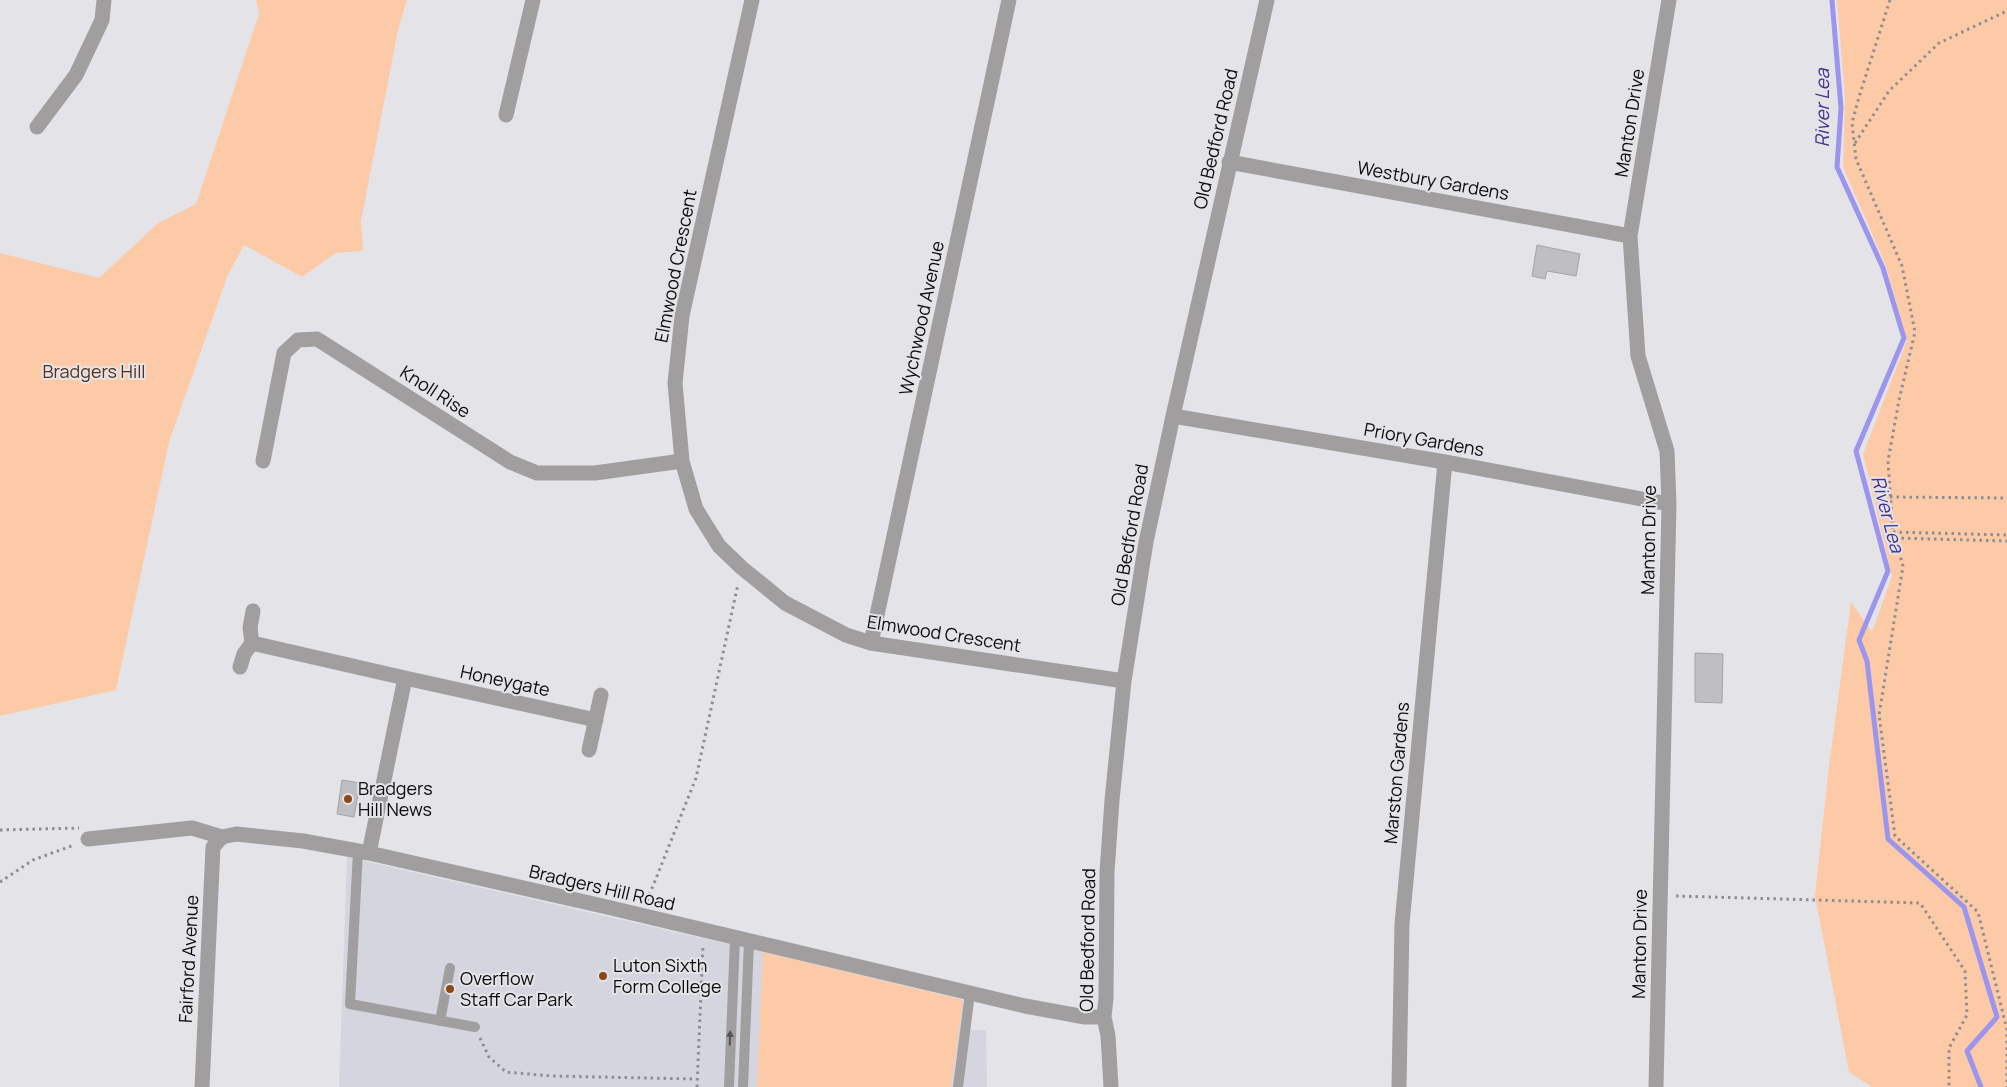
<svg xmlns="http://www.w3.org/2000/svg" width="2007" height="1087" viewBox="0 0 2007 1087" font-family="Manrope,sans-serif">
<rect width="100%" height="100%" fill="#e4e4e8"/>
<path fill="#d5d5df" d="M347,857L763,952L963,1000L970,1030H986L987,1087H339Z"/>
<path fill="#fdcaa8" d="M256,0H407L398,30L361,221L363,251L336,253L302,277L244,245L227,277L169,442L116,690L0,716V253L99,278L158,223L196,204L259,14Z
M1837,0H2007V1087H1872L1849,1072L1815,896L1828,774L1851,602L1872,632L1892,576L1863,454L1907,340L1886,266L1843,167L1845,99Z
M763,952L963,1000L951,1087H757Z"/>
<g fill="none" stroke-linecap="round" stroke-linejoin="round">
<path stroke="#9b95ed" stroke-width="5" d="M1832,0L1841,108L1837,167L1883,268L1904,338L1856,451L1888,571L1859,640L1867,661L1888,839L1964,907L1997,1017L1967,1051L1981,1087"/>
</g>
<path fill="#bfbfc2" stroke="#a4a4a7" d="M1537,245L1580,254L1576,276L1547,271L1545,279L1532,276Z
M1695,653L1723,654L1722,703L1695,702Z
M342,780L360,783L354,817L337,814Z"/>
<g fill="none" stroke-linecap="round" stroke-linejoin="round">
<path stroke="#8e8e91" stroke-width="3" stroke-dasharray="2.5 4" stroke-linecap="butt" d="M1890,0L1859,97L1852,123L1856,159L1902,266L1915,332L1899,400L1888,461L1893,532L1903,566L1879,715L1895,836L1978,912L2007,1030V1087
M1855,143L1889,91L1939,43L2007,11
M1890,497L2007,498
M1893,532L2007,535
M1895,538L2007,541
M0,830L79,828
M0,882L33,860L74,845
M1676,896L1920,903L1965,971L1967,1015L1949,1048V1087
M647,901L696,778L738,584
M480,1038L489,1057L506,1072L551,1076L696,1079
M697,1087L703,945"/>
<path stroke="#a09e9e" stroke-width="10" d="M358,851L350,1004L475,1027
M440,1021L450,968
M729,1087L735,939
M743,1087L749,942
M958,1087L970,993"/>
<path stroke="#a09e9e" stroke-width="15" d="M752,0L682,316L675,383L682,461L696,509L719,546L742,568L785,603L846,635L871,643L1124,681
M506,115L533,0
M37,127L76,75L102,20L104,0
M1229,162L1630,236
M1173,416L1445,462L1669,504
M263,461L284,353L298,340L317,339L510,462L537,473H595L682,461
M252,643L405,678
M871,643L1009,0
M240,667L244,654L252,643L250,628L253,611
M589,750L601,695
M88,839L192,828L222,837L236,834L303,841L369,853L607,907L1025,1006L1085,1017H1104
M369,853L405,678L596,720
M202,1087L213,847L222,837
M1111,1087L1108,1036L1104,1017L1106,998L1107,872L1112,800L1124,681L1146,542L1173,416L1267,0
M1399,1087L1402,924L1445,462
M1656,1087L1669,504L1667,451L1638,356L1630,236L1669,0"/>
</g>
<defs><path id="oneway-solid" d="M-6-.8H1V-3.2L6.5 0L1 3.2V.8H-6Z" transform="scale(1.25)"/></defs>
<use fill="#565455" href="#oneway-solid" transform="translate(730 1038) rotate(-88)"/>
<g fill="#8b4a15" stroke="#e4e4e8" stroke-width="2">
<circle cx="348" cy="799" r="5"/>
<circle cx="603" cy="976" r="5"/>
<circle cx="450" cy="989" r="5"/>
</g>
<g text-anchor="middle" stroke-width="4" stroke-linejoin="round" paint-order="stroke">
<g font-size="18" fill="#0b0b0c" stroke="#e4e4e8">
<text transform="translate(1630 123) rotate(-81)" y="6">Manton Drive</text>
<text transform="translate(1216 139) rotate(-77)" y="6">Old Bedford Road</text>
<text transform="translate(1433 181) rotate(10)" y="6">Westbury Gardens</text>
<text transform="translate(676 266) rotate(-79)" y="6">Elmwood Crescent</text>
<text transform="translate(922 318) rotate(-78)" y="6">Wychwood Avenue</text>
<text transform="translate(435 392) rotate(33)" y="6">Knoll Rise</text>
<text transform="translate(1424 440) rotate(10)" y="6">Priory Gardens</text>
<text transform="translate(1130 535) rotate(-80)" y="6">Old Bedford Road</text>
<text transform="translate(1649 540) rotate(-89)" y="6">Manton Drive</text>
<text transform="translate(944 634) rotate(9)" y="6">Elmwood Crescent</text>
<text transform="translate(505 681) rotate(12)" y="6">Honeygate</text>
<text transform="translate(1397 773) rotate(-85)" y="6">Marston Gardens</text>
<text transform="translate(602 888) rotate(13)" y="6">Bradgers Hill Road</text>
<text transform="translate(1088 940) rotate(-89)" y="6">Old Bedford Road</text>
<text transform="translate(1640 944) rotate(-89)" y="6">Manton Drive</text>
<text transform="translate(189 959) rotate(-87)" y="6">Fairford Avenue</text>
</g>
<g font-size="18" fill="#543118" stroke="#e4e4e8">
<text x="94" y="378">Bradgers Hill</text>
</g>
<g font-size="18" fill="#0b0b0c" stroke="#e4e4e8" text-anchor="start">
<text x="358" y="795">Bradgers<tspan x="358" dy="21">Hill News</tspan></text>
<text x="613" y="972">Luton Sixth<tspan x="613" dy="21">Form College</tspan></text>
<text x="460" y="985">Overflow<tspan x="460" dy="21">Staff Car Park</tspan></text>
</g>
<g font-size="19" font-style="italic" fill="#443095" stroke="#e4e4e8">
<text transform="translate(1822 108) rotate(-90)" y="7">River Lea</text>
<text transform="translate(1888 514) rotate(75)" y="7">River Lea</text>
</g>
</g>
</svg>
